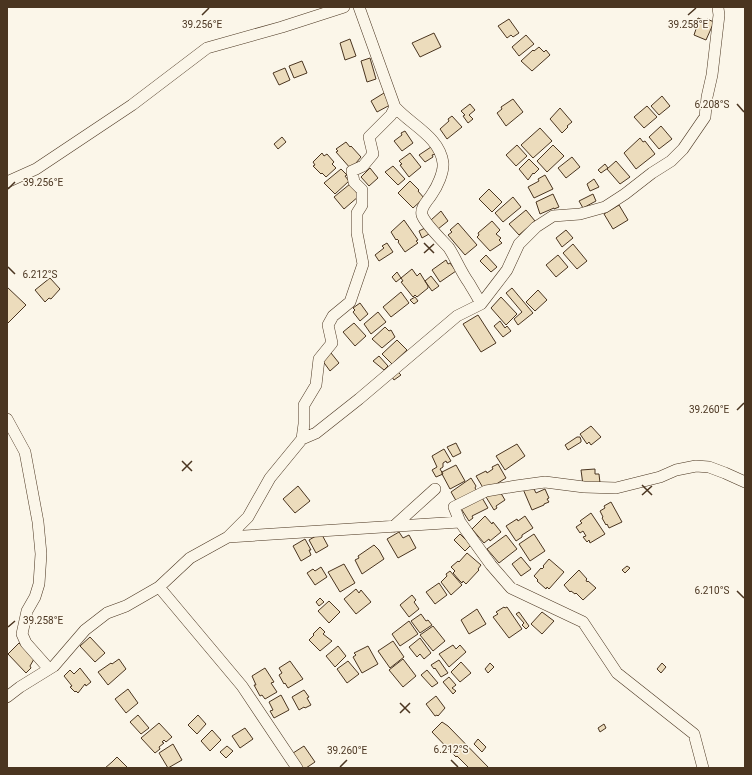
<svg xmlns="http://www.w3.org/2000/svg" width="752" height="775" viewBox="0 0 752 775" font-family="Roboto,sans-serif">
<rect width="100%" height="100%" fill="#fbf6e9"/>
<path fill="#ecdcbc" stroke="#4a3520" d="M698,18L706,21L707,19L714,22L706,40L694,35L698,23L696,22Z
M509,19L519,33L513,37L511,35L507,38L498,26Z
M434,33L441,47L420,57L412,43Z
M526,35L534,44L519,56L512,47Z
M350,39L356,56L345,60L340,43Z
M539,47L544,52L546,50L550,55L532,71L521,61L533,50L534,51Z
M370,58L376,79L367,82L361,61Z
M302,61L307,73L294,78L289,66Z
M285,68L290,80L279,85L273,73Z
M384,93L390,105L377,112L371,101Z
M662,96L670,106L659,115L651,106Z
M513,99L523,112L506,126L497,113L502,109L501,107Z
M470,104L475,110L469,115L473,119L468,123L463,116L465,115L461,111Z
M647,106L657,117L644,128L634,117Z
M560,108L572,122L567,126L568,127L562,133L550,119Z
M452,116L462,127L447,139L440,129L449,121L448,119Z
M661,126L672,139L659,149L649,137Z
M540,128L552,141L533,158L521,145Z
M405,131L413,143L402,151L394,141L402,135L401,133Z
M282,137L286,142L278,149L274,144Z
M640,138L643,142L645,141L655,154L636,169L624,153Z
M346,142L350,147L351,146L361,157L351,169L336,152L338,151L336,149Z
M517,145L527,156L516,166L506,155Z
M553,145L564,156L547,172L537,161Z
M431,147L436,154L432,155L433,157L425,162L419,155Z
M322,153L324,156L327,154L334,162L332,164L336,168L326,177L322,173L321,174L313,166L315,165L313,162Z
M410,153L421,167L409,177L400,165L402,164L399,161Z
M572,157L580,167L566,178L558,168Z
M529,159L539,169L534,174L533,173L528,180L519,169Z
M616,161L630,177L620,184L607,169Z
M605,164L608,168L601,173L598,170Z
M393,166L405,179L398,185L385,172Z
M370,168L378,178L369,186L361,177Z
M341,169L347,175L345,176L349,181L335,194L324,183Z
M545,175L553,189L534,198L528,187L539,181L538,179Z
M594,179L599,187L590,191L587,184Z
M410,181L419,190L418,191L424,198L413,208L398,193Z
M350,184L359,196L344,209L334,197Z
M489,189L502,202L492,212L479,199Z
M553,194L559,207L554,209V208L540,214L536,202Z
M593,194L596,201L583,208L579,201Z
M513,197L521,207L503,222L495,213Z
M619,205L628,220L613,229L604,214Z
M526,210L535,221L519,235L509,224Z
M441,211L448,221L438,229L431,220Z
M404,220L418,240L416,241L418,243L405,252L398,242L399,241L397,239L396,240L391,232Z
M492,221L500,230L496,234L501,238L499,240L502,243L490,251L477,237L479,235L478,233Z
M458,223L477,245L465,255L448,235L452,232L450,230Z
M425,228L429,234L422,238L419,231Z
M566,230L573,238L562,247L556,238Z
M387,243L393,252L379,261L375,255L384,248L382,246Z
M573,244L587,261L577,269L563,253Z
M486,255L497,267L491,272L480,261Z
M558,255L568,267L556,277L546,265Z
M446,260L448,264L450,263L456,271L440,282L432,270Z
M412,269L417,276L420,273L428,286V288L417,297L415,295L413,297L401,282L403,281L401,278Z
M397,272L401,278L396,282L392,277Z
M431,276L439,286L432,291L425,281Z
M50,278L60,289L51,299L49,298L45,302L35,290Z
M7,287L26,305L7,324Z
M512,288L533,313L518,325L514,319L522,312L506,293Z
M538,290L547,300L535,311L526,302Z
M401,292L409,303L391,317L383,307Z
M415,297L418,301L414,304L410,300Z
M501,297L517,314L506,325L491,308Z
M360,303L368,314L360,321L353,312L355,310L353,308Z
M378,312L386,322L371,334L364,324Z
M478,315L496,343L481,352L463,324Z
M500,321L505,328L507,326L511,331L503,337L494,326Z
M354,323L366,336L355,346L343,332Z
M385,327L389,331L391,330L395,337L382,348L372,339Z
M397,340L407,350L392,364L382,354Z
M331,353L339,363L330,371L322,360Z
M379,356L388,366L384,370L373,361Z
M398,372L401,375L394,380L392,377Z
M591,426L601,437L591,445L589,442L587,444L580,434Z
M577,437H580L581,440V442L568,450L565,445Z
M456,443L461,453L453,457L447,447Z
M517,444L525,456L505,470L496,456Z
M444,449L451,461L447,463L446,461L443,463V467L440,469L443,474L436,477L432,470L437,467L432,456Z
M498,464L506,478L485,491L476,476L486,471L487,473L493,469L492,467Z
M456,465L465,481L450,489L442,474V472Z
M595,469V474H599L600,483L583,485L581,470Z
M471,478L476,486L475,488L478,493L458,504L451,492Z
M532,485L536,493L545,489L549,498L547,499L549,502L544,504V505L532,510L523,489Z
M298,486L310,501L295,513L283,499Z
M499,490L505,500L496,506L497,508L494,510L486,497Z
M481,496L488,508L472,516L473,518L469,521L460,507Z
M611,502L622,522L609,528L607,524L606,525L602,518L603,517L600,511L605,508L604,506Z
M591,513L605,534L590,543L589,540L587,542L583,537L586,536L583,531L580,533L576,527L582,523L580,521Z
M485,516L492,524L493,522L501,532L490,541L489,539L484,543L472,529Z
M525,516L533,528L522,535V537L516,541L506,526L517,519L518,521Z
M399,532L403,538L409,535L416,548L398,558L387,539Z
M321,533L328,546L316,553L309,540Z
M460,534L471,545L465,551L454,540Z
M534,534L545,551L530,561L519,544Z
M506,535L517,549L499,563L487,549Z
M305,539L311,550H309L311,555L301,561L293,546Z
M374,545L379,550L384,559L362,574L355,560L359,558L358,556Z
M467,553L481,565L478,569L479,570L466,584L463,581L462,583L459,580L453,573L455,571L451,567L458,561L459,562Z
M521,557L531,569L521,576L512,564Z
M549,559L564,572L549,589L547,587L546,589L537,581L538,580L534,576L541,568L542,569L544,567L543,566Z
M344,564L355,583L340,592L328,572Z
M627,566L630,568L625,573L622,570Z
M321,567L327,577L315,585L307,573L313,569L315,571Z
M579,570L587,579L586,580L587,582L588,581L596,588L583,600L576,593L575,594L571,591L570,592L564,585Z
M450,571L462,585L451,595L441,582L447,576L446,574Z
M439,583L447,595L435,604L426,592Z
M356,589L359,593L361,590L371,602L356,614L344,599Z
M412,595L416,600L414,602L419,609L409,617L400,605Z
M320,598L324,602L319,606L316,602Z
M329,601L340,612L329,623L318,611Z
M504,607L505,608L507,607L522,629L509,638L493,617L498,614L496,612Z
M477,609L486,624L469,634L461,620Z
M519,612L529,626L526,629L522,625L524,623L516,614Z
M542,612L554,621L542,634L531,624Z
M421,614L426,621L428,620L432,625L420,633L411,621Z
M409,621L418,634L400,646L392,634Z
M433,626L445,641L433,651L420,635Z
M320,627L325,632L323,634L332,641L320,651L309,640L314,635L313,634Z
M90,637L105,653L95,662L80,646Z
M420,638L431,653L424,659L420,654L417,657L409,647Z
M393,641L404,657L390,668L378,651Z
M19,643L34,659L30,666L31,668L26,673L8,654Z
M453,645L456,649L460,645L466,652L449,667L439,654Z
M338,646L346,656L335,667L326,656Z
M368,646L378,664L362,673L353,657L356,655L354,653Z
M119,659L126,669L108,685L98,672L111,663L112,664Z
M403,659L416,676L403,687L389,670Z
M439,660L448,673L441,677L435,668L434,669L431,665Z
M290,661L303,679L288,688L285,683L284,684L279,675L282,673L279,668Z
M348,661L359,674L347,683L337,669Z
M461,662L471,673L460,682L451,672Z
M490,663L494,667L488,673L485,669Z
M662,663L666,667L661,673L657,669Z
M80,668L91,682L86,686L85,684L78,693L76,691L75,692L70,687L72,686L64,676L70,670L74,674Z
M265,668L274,682L271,683L277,692L265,699L262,695L260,696L254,685H256L252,676Z
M427,670L438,683L432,687L421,675Z
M449,677L456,685L452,688L456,691L453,694L443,682Z
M128,689L138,703L126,713L115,699Z
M304,690L309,697L307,698L311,705L305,708L304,707L299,710L292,697Z
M281,695L289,710L274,718L270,711L273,710L269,702Z
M436,696L445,708L438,716L437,715L435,716L426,704Z
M138,715L149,728L141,734L130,722Z
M198,715L206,724L197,734L188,725Z
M442,722L448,726L489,768H469L457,756L456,757L432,732Z
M159,723L172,737L166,742L164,740L162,742L164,743L159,747L160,749L155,753L141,738Z
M604,724L606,728L600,732L598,728Z
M245,728L253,739L240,748L232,736Z
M212,730L221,740L210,751L201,741Z
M478,739L486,747L482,752L474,744Z
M173,744L182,760L168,768L159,753Z
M227,746L233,751L226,758L220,752Z
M304,746L315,762L306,768H299L290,755Z
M117,757L128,768H105L112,762Z"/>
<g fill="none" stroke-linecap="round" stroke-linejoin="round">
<g stroke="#4a3520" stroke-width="12">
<path id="minor" d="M395,107C411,125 440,137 443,163C444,172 437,187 432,194C428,201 420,207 422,215C425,224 442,240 449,248C456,259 461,272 469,283C473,290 477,296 481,304
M7,182L36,169L132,105L207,48L282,27L344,7
M7,419L25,452L38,522L41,554L39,584L35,597L27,611L22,634L26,643L49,669
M302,439L316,433L359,399L457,316L481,304L507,270L519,244L536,227L553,216L580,214L605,207L625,194L652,173L671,161L683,149L705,117L707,97L712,75L719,15L718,8
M460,522L454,507L486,491L516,486L545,482L584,487L616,488L660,477L676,470L696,466L709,467L725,473L745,482
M393,527L435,489
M228,537L460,522L491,565L511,588L583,622L617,673L694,734L703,768
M159,587L242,686L297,768
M7,697L20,687L54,666L85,630L107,613L126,606L159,587L190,558L228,537L248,517L270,478L302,439L304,424V405L316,385L319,359L332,343L328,325L333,316L350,302L363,264L357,233V213L362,205V190L354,182L352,171L363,166L373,154L369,137L391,115L395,107L359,7"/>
</g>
<use href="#minor" stroke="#fbf6e9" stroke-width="11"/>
</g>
<path fill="none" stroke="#4a3520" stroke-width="1.5" d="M202,15L209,8M688,15L696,8M737,104L744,112M8,189L15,182M424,243L434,253M424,253L434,244M8,267L15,274M737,410L744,403M182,461L192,471M182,471L192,461M642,485L652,495M642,495L652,486M737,591L744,598M8,627L15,621M400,703L410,713M400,713L410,703M451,760L458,767M340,767L347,760"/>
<g font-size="10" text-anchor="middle" fill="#4a3520" stroke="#fbf6e9" stroke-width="3" stroke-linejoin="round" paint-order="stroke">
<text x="202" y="28">39.256°E</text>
<text x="688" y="28">39.258°E</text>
<text x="712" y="108">6.208°S</text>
<text x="43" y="186">39.256°E</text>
<text x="40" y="278">6.212°S</text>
<text x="709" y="413">39.260°E</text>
<text x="712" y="594">6.210°S</text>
<text x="43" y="624">39.258°E</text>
<text x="451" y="753">6.212°S</text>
<text x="347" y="754">39.260°E</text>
</g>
<rect width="752" height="775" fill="none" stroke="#4a3520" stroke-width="16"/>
</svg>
